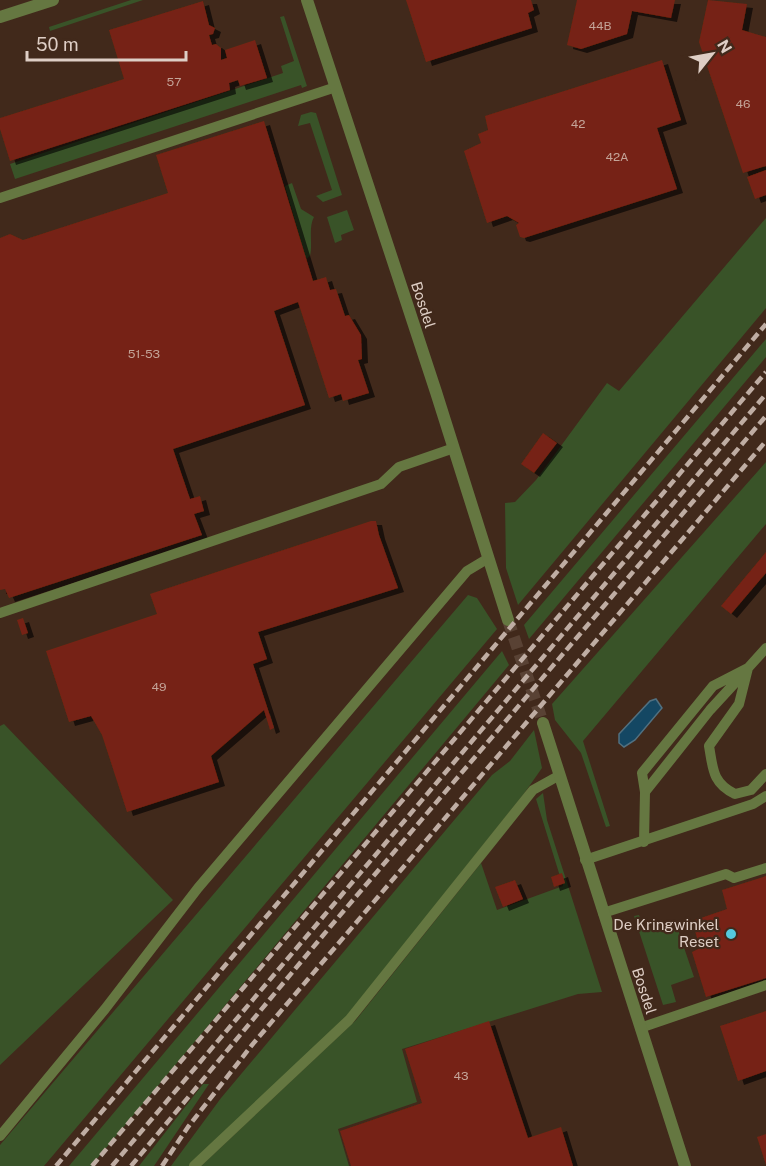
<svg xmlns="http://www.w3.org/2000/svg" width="766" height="1166" viewBox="0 0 766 1166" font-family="'Public Sans',sans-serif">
<defs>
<filter id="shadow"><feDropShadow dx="6" dy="4" stdDeviation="0" flood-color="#0009"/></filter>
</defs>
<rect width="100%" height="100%" fill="#41291b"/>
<path fill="#395328" d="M131,0H143L50,31L49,27Z
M284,16L307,86L302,88L301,85L15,179L10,164L283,73L281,66L294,61L280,17Z
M311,112L316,113L342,195L323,202L316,196L332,190L310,123L298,126L301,115Z
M292,183L301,209L314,217C308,228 313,243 310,256L306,259L285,186Z
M347,210L354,230L341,235L342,240L335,243L327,217Z
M766,218V308L518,605L506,568L505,503L515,502L536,480L607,383L619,391Z
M766,339V357L529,639L524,625Z
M766,462V524L583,741L610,826L606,827L581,753L555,720L552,704Z
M468,595L477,598L497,629L44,1166H0V1145Z
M502,651L509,665L91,1166H69Z
M4,724L173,900L0,1065V726Z
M534,730L542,768L523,795L347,1016L189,1166H171L221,1098L492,775L510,761Z
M543,793L547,820L602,992L578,994L402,1049L417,1102L338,1129L349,1166H201L356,1020L481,863L497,910L563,886L536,799Z
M639,915L644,930L675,921L694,977L671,985L676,1002L663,1005L634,916Z
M203,1084H209L154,1166H139Z"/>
<path fill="#144763" stroke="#517080" stroke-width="1.5" d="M656,699L662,708L635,740L624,747L619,743V734L650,701Z"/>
<path fill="#762412" filter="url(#shadow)" d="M406,0H531L534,10L528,13L532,28L426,62Z
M577,0H675L671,18L632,11L627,34L581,49L567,45Z
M708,0L747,4L742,30L766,37V166L743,173L699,42Z
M203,1L209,25L215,28L213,34L209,35L212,45L216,44L221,48V60L227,58L225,50L255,40L267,78L240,86L238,80L229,83L230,90L10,161L0,129V118L124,79L109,30Z
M662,60L681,120L657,128L677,189L524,238L520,237L516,225L519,223L507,216L487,223L464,151L481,143L478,134L488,130L485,116Z
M264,121L313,281L326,277L330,290L336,289L345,316L349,315L361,335L362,359L358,360L369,393L343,401L341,394L329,398L298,302L274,311L305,405L173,449L190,499L200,496L204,511L194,514L202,535L9,598L5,589L0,590V238L10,234L23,240L168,193L156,155Z
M766,170V195L755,199L747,177Z
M543,433L557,443L534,473L521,464Z
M371,521H376L379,535L398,588L258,632L267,659L253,664L274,728L270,730L264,710L211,756L219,782L127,812L102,735L91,716L69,722L46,651L157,614L150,594Z
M766,552V573L731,614L721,606Z
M23,618L28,633L22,635L17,620Z
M562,873L565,883L554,887L551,877Z
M766,876V978L706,997L692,952L700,948L692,921L727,909L722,890Z
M515,880L523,899L503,907L495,887Z
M766,1011V1071L738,1081L720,1026Z
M489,1021L528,1138L561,1127L573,1166H351L340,1131L422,1103L405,1049Z
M766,1134V1165L757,1137Z"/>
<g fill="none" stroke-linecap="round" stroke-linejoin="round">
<path stroke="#594234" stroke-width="12" stroke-dasharray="12 6" stroke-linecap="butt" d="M508,620L543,723"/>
<path stroke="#657741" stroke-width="10" d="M0,198L336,87
M0,613L381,484L399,467L454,448
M766,648L748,668L739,704L709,746C713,768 712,783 735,794L751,790L766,774
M645,792L710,710L744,673
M644,842L645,792L642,773L713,686L748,668
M585,860L753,804L766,796
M603,913L726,874L734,878L766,868
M640,1028L766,985
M0,1136L105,1009L198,888L467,571L487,559
M194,1166L349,1020L533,790L560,775"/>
<path stroke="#657741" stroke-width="12" d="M307,0L436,392L508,620
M0,17L53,0
M543,723L685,1166"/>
<path stroke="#bfada3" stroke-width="4.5" stroke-dasharray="9 4.5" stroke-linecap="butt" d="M56,1166L766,324
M92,1166L766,372
M112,1166L766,394
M131,1166L330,927L766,416
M162,1166L188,1127L252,1045L766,441"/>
</g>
<circle fill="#54cade" stroke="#41291b" stroke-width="2" cx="731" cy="934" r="6"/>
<g text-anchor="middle" stroke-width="4.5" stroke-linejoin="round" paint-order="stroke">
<g font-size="12" fill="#c4a498">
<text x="600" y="30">44B</text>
<text x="174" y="86">57</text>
<text x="743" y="108">46</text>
<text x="578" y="128">42</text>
<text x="617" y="161">42A</text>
<text x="144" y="358">51-53</text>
<text x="159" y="691">49</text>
<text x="461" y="1080">43</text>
</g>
<g font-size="15" fill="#decec5" stroke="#41291b">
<text transform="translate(423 305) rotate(72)" y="5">Bosdel</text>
<text transform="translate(644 991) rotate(72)" y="5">Bosdel</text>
</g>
<g font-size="15" fill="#decec5" stroke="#41291b" text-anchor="end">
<text x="719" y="930">De Kringwinkel<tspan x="719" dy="17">Reset</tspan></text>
</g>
</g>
<g transform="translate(712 54) rotate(59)" stroke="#41291b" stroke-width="4.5" paint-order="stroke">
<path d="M0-4.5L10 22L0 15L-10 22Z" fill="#decec5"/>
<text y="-9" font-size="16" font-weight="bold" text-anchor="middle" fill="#decec5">N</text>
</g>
<path d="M27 51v9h159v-9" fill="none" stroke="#decec5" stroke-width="3"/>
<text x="36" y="51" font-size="18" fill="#decec5" stroke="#41291b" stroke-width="4.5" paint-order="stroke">50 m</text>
</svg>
